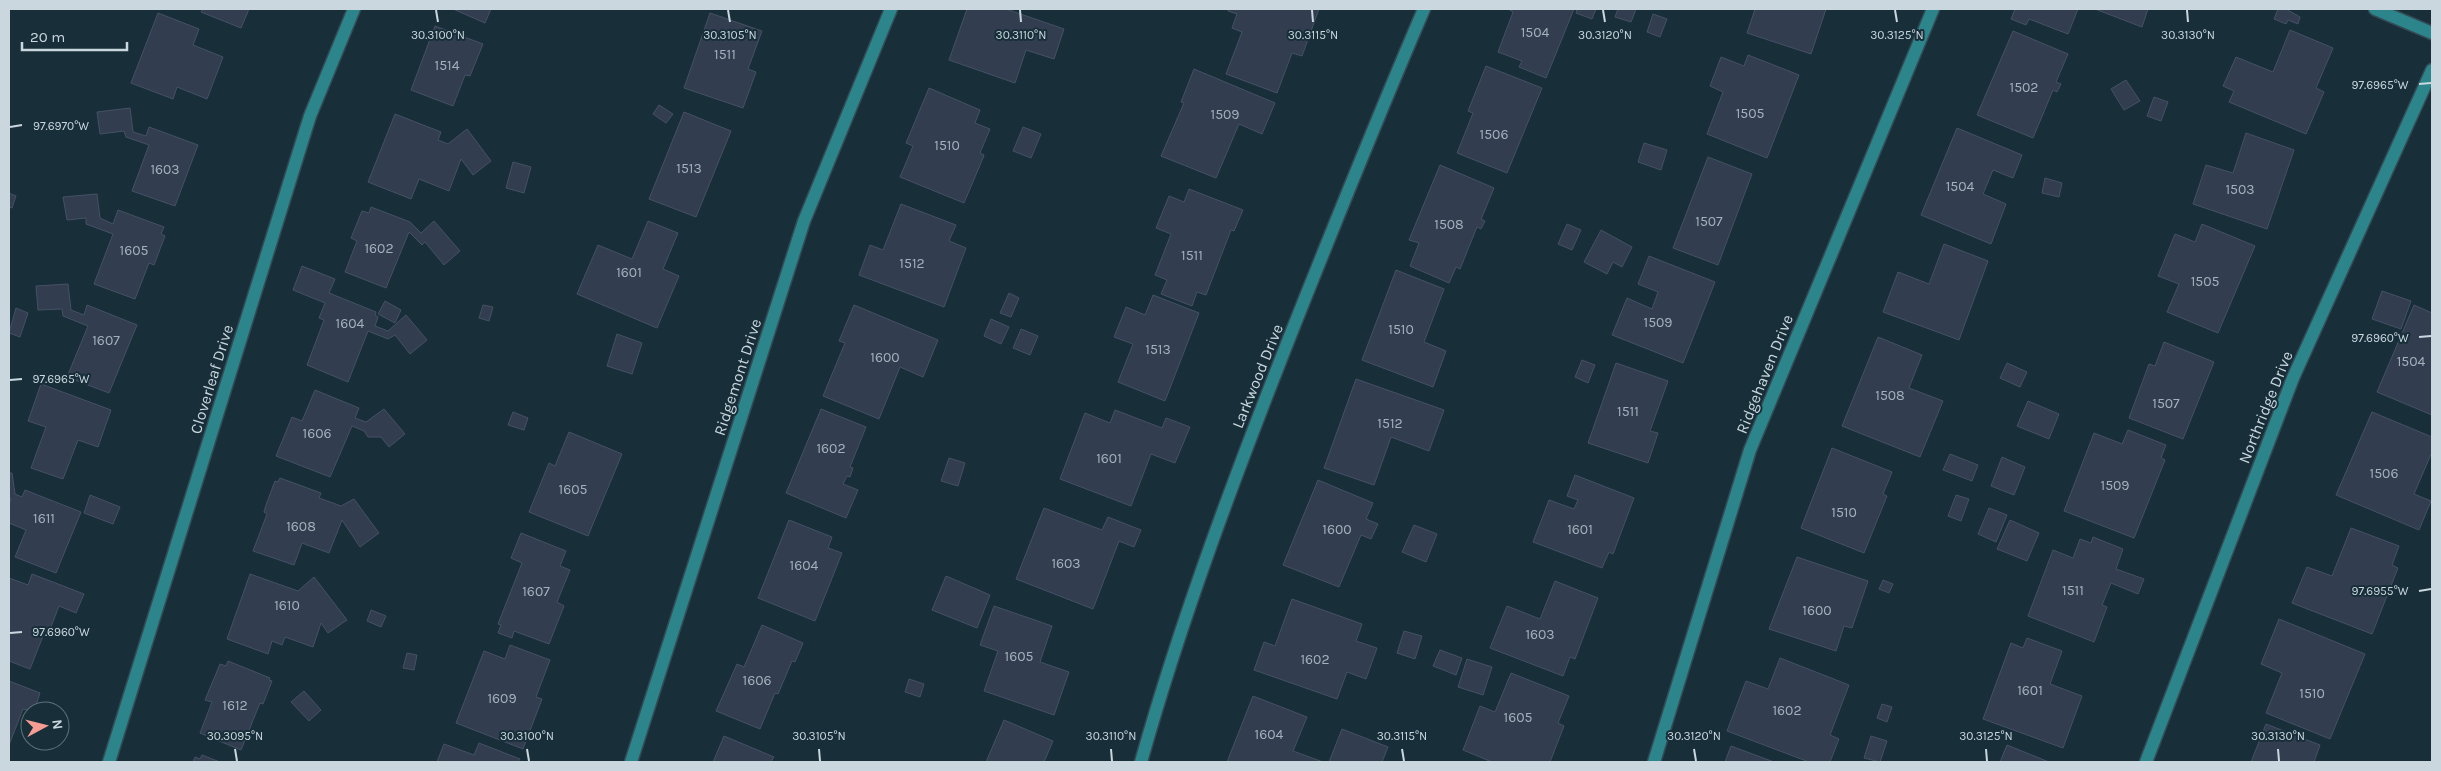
<svg xmlns="http://www.w3.org/2000/svg" width="2441" height="771" viewBox="0 0 2441 771" font-family="Karla,sans-serif">
<rect width="100%" height="100%" fill="#182f3a"/>
<path fill="#323d50" stroke="#465064" d="M203,9H249L241,28L201,12Z
M453,9H491L485,23Z
M967,9H1006L1064,29L1054,59L1026,50L1015,83L949,60Z
M1228,9H1319L1302,56L1292,53L1277,93L1226,74L1242,32L1232,28L1237,14L1228,11Z
M1508,9H1574L1546,78L1519,67L1522,61L1498,52L1513,12Z
M1577,9H1596L1592,19L1576,13Z
M1618,9H1636L1631,22L1615,17Z
M1755,9H1826L1811,54L1747,33Z
M2015,9H2078L2068,34L2029,19L2026,25L2011,19Z
M2095,9H2148L2142,27Z
M2278,9H2286L2300,17L2298,24L2288,20L2286,24L2274,19Z
M158,13L199,29L193,45L223,57L207,99L177,87L173,99L131,83Z
M710,13L762,31L748,69L756,72L743,108L684,88Z
M1653,14L1667,19L1660,37L1647,32Z
M435,26L483,44L470,76L465,75L453,106L411,90Z
M2290,30L2333,48L2316,88L2324,92L2306,134L2229,102L2234,91L2223,86L2236,57L2273,72Z
M2013,31L2068,54L2056,82L2061,84L2057,92L2053,90L2033,138L1977,115Z
M1748,55L1799,75L1767,158L1707,134L1723,92L1710,86L1721,57L1744,66Z
M1486,66L1542,88L1507,173L1457,153L1473,113L1468,111Z
M1194,69L1275,103L1262,134L1239,124L1216,178L1161,156L1184,103L1181,102Z
M2126,80L2140,101L2124,110L2111,89Z
M929,88L980,110L975,123L990,129L980,153L984,155L983,158L964,203L900,177L913,146L906,143Z
M2154,97L2168,102L2161,121L2147,116Z
M659,105L673,114L666,123L653,114Z
M130,108L133,132L146,136L149,127L198,145L175,206L132,191L149,145L126,137L124,131L100,134L97,112Z
M684,112L731,131L696,217L649,199Z
M395,114L441,132L438,140L448,144L467,129L491,161L473,175L461,159L449,191L419,179L411,199L368,182Z
M1023,127L1041,134L1031,158L1013,151Z
M1957,128L2022,155L2013,178L1993,170L1983,194L2006,204L1991,244L1921,215Z
M2246,133L2294,150L2267,229L2193,204L2206,165L2233,173Z
M1644,143L1667,150L1661,170L1638,162Z
M1708,157L1752,174L1718,265L1673,248Z
M513,162L531,167L524,193L506,188Z
M1440,165L1494,188L1482,217L1481,219L1485,221L1481,229L1477,227L1460,269L1456,267L1449,283L1410,266L1419,243L1409,240Z
M2045,178L2062,183L2059,197L2042,193Z
M1189,189L1243,210L1234,231L1231,230L1206,295L1197,292L1192,306L1161,294L1167,280L1155,275L1171,234L1156,228L1169,196L1184,202Z
M9,193L16,196L12,208L9,207Z
M97,194L100,218L113,224L118,210L164,227L161,234L165,236L154,265L149,263L135,299L94,284L113,234L86,224V218L67,220L63,197Z
M901,204L956,225L949,241L966,248L944,307L859,275L870,245L883,250Z
M371,207L410,222L421,233L434,221L460,251L444,265L425,242L422,245L409,232L386,288L345,272L357,241L351,238L362,211L369,213Z
M648,221L678,233L663,269L679,276L657,328L577,294L598,245L632,259Z
M1567,224L1581,230L1572,250L1558,244Z
M2202,224L2255,246L2218,333L2167,312L2179,284L2158,276L2175,234L2195,242Z
M1601,230L1632,247L1622,267L1613,262L1607,274L1584,262Z
M1944,244L1988,261L1959,340L1883,312L1898,272L1929,284Z
M1649,256L1715,282L1683,363L1612,335L1627,298L1652,309L1658,292L1638,284Z
M302,266L335,279L329,293L376,312L375,315L378,317L375,326L388,331L406,315L427,340L410,354L395,335L388,339L368,331L348,382L307,365L324,320L319,318L325,303L293,290Z
M1396,270L1444,289L1424,342L1446,351L1433,387L1362,360Z
M68,284L71,310L84,315L87,305L137,325L109,393L67,377L88,326L63,316L62,309L38,310L36,286Z
M2382,291L2411,301L2401,329L2372,319Z
M1009,293L1019,298L1011,317L1000,313Z
M1153,295L1199,313L1165,401L1118,382L1133,344L1114,337L1126,307L1145,315Z
M385,301L401,310L395,323L378,314Z
M483,305L493,307L489,321L479,318Z
M854,305L938,340L923,377L900,367L879,419L823,396L845,343L839,341Z
M2414,305L2432,313V415L2377,392Z
M16,308L28,313L20,337L9,333Z
M991,319L1009,327L1001,344L984,336Z
M1021,329L1038,336L1030,355L1013,348Z
M617,334L642,343L632,374L607,366Z
M1878,337L1922,355L1909,388L1943,401L1920,457L1842,426Z
M2164,342L2214,362L2183,439L2129,418L2149,364L2155,366Z
M1582,360L1595,365L1588,383L1575,377Z
M1616,363L1668,381L1650,431L1658,433L1648,463L1588,443Z
M2007,363L2027,372L2020,387L2000,378Z
M1356,379L1444,410L1429,451L1391,437L1374,485L1324,468Z
M41,384L111,410L98,447L78,440L63,479L31,468L46,427L28,421Z
M315,390L359,408L355,418L366,422L384,409L405,434L389,447L381,437H368L364,431L352,426L330,477L276,456L292,417L302,421Z
M2028,401L2059,414L2049,439L2017,426Z
M821,409L866,427L850,467L853,468L850,477L847,476L843,484L858,490L846,518L786,493Z
M1115,410L1162,428L1166,418L1190,427L1175,463L1151,454L1131,506L1060,479L1085,413L1110,423Z
M513,412L528,418L524,430L508,425Z
M2372,412L2432,437V452L2414,494L2431,501L2419,530L2336,495Z
M2128,430L2166,445L2161,458L2165,460L2134,538L2064,511L2094,433L2122,444Z
M569,432L622,454L588,536L529,512L549,463L555,466Z
M1832,448L1892,472L1883,494L1887,496L1864,553L1801,528Z
M1950,454L1978,465L1972,481L1943,470Z
M2002,457L2025,467L2014,495L1991,486Z
M949,458L965,463L958,486L941,481Z
M9,473H12L15,494L22,497L25,490L81,512L56,573L15,557L26,530L9,523V505L11,498H9Z
M1575,475L1634,498L1613,554L1609,552L1602,568L1533,542L1549,500L1574,509L1578,500L1567,496Z
M280,478L321,493L319,498L341,506L354,499L379,533L360,547L342,520L329,553L302,543L294,565L253,551L267,514L264,512L266,505L275,481L278,482Z
M1318,480L1373,503L1366,519L1378,524L1371,539L1361,535L1339,587L1283,565Z
M90,495L120,507L113,524L84,513Z
M1956,495L1969,499L1961,521L1948,516Z
M1044,508L1102,530L1108,517L1141,530L1134,547L1119,541L1093,609L1016,579Z
M1989,508L2007,515L1996,542L1978,534Z
M789,520L832,537L828,548L842,553L815,621L758,598Z
M2010,520L2039,533L2027,561L1997,549Z
M1414,525L1437,534L1426,562L1402,552Z
M2351,528L2399,546L2392,565L2398,568L2372,634L2292,603L2307,567L2332,576Z
M521,533L566,551L560,566L570,570L557,602L564,606L549,644L514,631L512,638L498,633L501,625L498,624L522,563L511,558Z
M2093,537L2123,549L2116,569L2144,579L2138,594L2111,583L2102,605L2107,607L2094,642L2028,616L2053,550L2073,558L2080,539L2091,543Z
M1797,557L1868,581L1852,628L1844,626L1836,651L1769,629Z
M32,574L84,594L76,613L59,606L49,632L45,631L30,669L9,661V578L28,585Z
M250,574L298,591L314,577L347,620L328,633L321,623L313,647L285,637L282,645L272,641L268,654L227,639Z
M946,576L990,595L977,628L932,610Z
M1883,580L1893,584L1889,593L1879,589Z
M1555,581L1598,598L1575,659L1570,657L1563,676L1490,648L1507,606L1540,619Z
M1292,599L1362,624L1356,641L1377,648L1366,679L1347,672L1337,699L1254,670L1264,642L1275,646Z
M994,606L1052,626L1040,662L1069,672L1054,715L984,691L998,651L980,645Z
M371,610L386,616L381,627L367,621Z
M2279,619L2365,654L2330,739L2266,713L2282,673L2261,664Z
M762,625L803,643L795,662L792,661L778,694L775,693L760,729L716,711L737,664L744,667Z
M1404,631L1422,636L1415,659L1397,653Z
M2027,638L2062,651L2050,684L2082,696L2063,748L1983,719L2011,643L2023,648Z
M510,645L550,660L536,697L542,699L523,749L456,723L484,651L505,659Z
M1440,650L1462,658L1456,675L1433,666Z
M407,653L417,655L414,670L403,668Z
M1780,658L1849,685L1830,735L1839,739L1830,762H1809L1727,731L1746,681L1768,689Z
M1467,659L1492,667L1483,695L1458,687Z
M228,661L270,678L269,680L272,681L263,704L260,703L241,750L200,733L212,702L205,700L220,664L226,666Z
M1511,673L1569,696L1558,723L1564,726L1550,762H1492L1463,750L1480,706L1495,712Z
M909,679L924,684L920,697L905,692Z
M9,681L40,693L34,711L23,709L9,745Z
M304,691L321,710L309,721L291,702Z
M1253,696L1307,717L1293,751L1323,762H1227Z
M1882,704L1892,707L1887,722L1877,718Z
M1004,720L1053,741L1044,762H986Z
M2266,724L2320,745L2314,762H2251Z
M1342,729L1388,747L1382,762H1329Z
M724,736L774,757L771,762H713Z
M1871,736L1887,741L1880,762L1864,758Z
M479,743L520,759L518,762H437L444,744L474,755Z
M2007,745L2049,762H2000Z
M1731,746L1774,762H1725Z
M202,755L220,762H193L195,757L200,759Z"/>
<g fill="none" stroke-linecap="round" stroke-linejoin="round">
<g stroke="#344a54" stroke-width="15">
<path id="minor" d="M2375,9L2432,33
M109,762L310,116L354,9
M631,762L804,221L891,9
M1141,762C1182,616 1236,473 1292,331C1335,223 1378,116 1424,9
M1654,762L1750,450L1933,9
M2146,762L2293,378L2432,70"/>
</g>
<use href="#minor" stroke="#2b858a" stroke-width="12"/>
</g>
<path fill="none" stroke="#cad7df" stroke-width="2" d="M436,10L438,22M728,10L730,22M1020,10L1021,22M1312,10L1313,22M1603,10L1605,22M1895,10L1897,22M2187,10L2188,22M2419,84L2431,83M10,127L22,125M2419,337L2431,336M10,380L22,379M2419,591L2431,589M10,633L22,632M235,749L237,761M527,749L529,761M819,749L820,761M1111,749L1112,761M1402,749L1404,761M1694,749L1696,761M1986,749L1987,761M2278,749L2279,761"/>
<g text-anchor="middle" stroke-width="4" stroke-linejoin="round" paint-order="stroke">
<g font-size="14" fill="#a4b0bb">
<text x="1535" y="37">1504</text>
<text x="725" y="59">1511</text>
<text x="447" y="70">1514</text>
<text x="2024" y="92">1502</text>
<text x="1750" y="118">1505</text>
<text x="1225" y="119">1509</text>
<text x="1494" y="139">1506</text>
<text x="947" y="150">1510</text>
<text x="689" y="173">1513</text>
<text x="165" y="174">1603</text>
<text x="1960" y="191">1504</text>
<text x="2240" y="194">1503</text>
<text x="1709" y="226">1507</text>
<text x="1449" y="229">1508</text>
<text x="379" y="253">1602</text>
<text x="134" y="255">1605</text>
<text x="1192" y="260">1511</text>
<text x="912" y="268">1512</text>
<text x="629" y="277">1601</text>
<text x="2205" y="286">1505</text>
<text x="1658" y="327">1509</text>
<text x="350" y="328">1604</text>
<text x="1401" y="334">1510</text>
<text x="106" y="345">1607</text>
<text x="1158" y="354">1513</text>
<text x="885" y="362">1600</text>
<text x="2411" y="366">1504</text>
<text x="1890" y="400">1508</text>
<text x="2166" y="408">1507</text>
<text x="1628" y="416">1511</text>
<text x="1390" y="428">1512</text>
<text x="317" y="438">1606</text>
<text x="831" y="453">1602</text>
<text x="1109" y="463">1601</text>
<text x="2384" y="478">1506</text>
<text x="2115" y="490">1509</text>
<text x="573" y="494">1605</text>
<text x="1844" y="517">1510</text>
<text x="44" y="523">1611</text>
<text x="301" y="531">1608</text>
<text x="1337" y="534">1600</text>
<text x="1580" y="534">1601</text>
<text x="1066" y="568">1603</text>
<text x="804" y="570">1604</text>
<text x="2073" y="595">1511</text>
<text x="536" y="596">1607</text>
<text x="287" y="610">1610</text>
<text x="1817" y="615">1600</text>
<text x="1540" y="639">1603</text>
<text x="1019" y="661">1605</text>
<text x="1315" y="664">1602</text>
<text x="757" y="685">1606</text>
<text x="2030" y="695">1601</text>
<text x="2312" y="698">1510</text>
<text x="502" y="703">1609</text>
<text x="235" y="710">1612</text>
<text x="1787" y="715">1602</text>
<text x="1518" y="722">1605</text>
<text x="1269" y="739">1604</text>
</g>
<g font-size="16" fill="#cad7df" stroke="#182f3a">
<text transform="translate(1764 374) rotate(-68)" y="6">Ridgehaven Drive</text>
<text transform="translate(1257 376) rotate(-68)" y="6">Larkwood Drive</text>
<text transform="translate(737 377) rotate(-72)" y="6">Ridgemont Drive</text>
<text transform="translate(211 379) rotate(-73)" y="6">Cloverleaf Drive</text>
<text transform="translate(2265 407) rotate(-68)" y="6">Northridge Drive</text>
</g>
</g>
<g font-size="12" text-anchor="middle" fill="#cad7df" stroke="#182f3a" stroke-width="4" stroke-linejoin="round" paint-order="stroke">
<text x="438" y="39">30.3100°N</text>
<text x="730" y="39">30.3105°N</text>
<text x="1021" y="39">30.3110°N</text>
<text x="1313" y="39">30.3115°N</text>
<text x="1605" y="39">30.3120°N</text>
<text x="1897" y="39">30.3125°N</text>
<text x="2188" y="39">30.3130°N</text>
<text x="2380" y="89">97.6965°W</text>
<text x="61" y="130">97.6970°W</text>
<text x="2380" y="342">97.6960°W</text>
<text x="61" y="383">97.6965°W</text>
<text x="2380" y="595">97.6955°W</text>
<text x="61" y="636">97.6960°W</text>
<text x="235" y="740">30.3095°N</text>
<text x="527" y="740">30.3100°N</text>
<text x="819" y="740">30.3105°N</text>
<text x="1111" y="740">30.3110°N</text>
<text x="1402" y="740">30.3115°N</text>
<text x="1694" y="740">30.3120°N</text>
<text x="1986" y="740">30.3125°N</text>
<text x="2278" y="740">30.3130°N</text>
</g>
<rect width="2441" height="771" fill="none" stroke="#cad7df" stroke-width="20"/>
<g transform="translate(45 726) rotate(83)"><circle r="24" fill="#182f3a" stroke="#5f727c"/>
<path d="M0-4L9 19L0 12L-9 19Z" fill="#f59c93"/>
<text y="-8" font-size="14" font-weight="bold" text-anchor="middle" fill="#cad7df">N</text>
</g>
<path d="M22 42v8h105v-8" fill="none" stroke="#cad7df" stroke-width="2.5"/>
<text x="30" y="42" font-size="15" fill="#cad7df" stroke="#182f3a" stroke-width="4" paint-order="stroke">20 m</text>
</svg>
